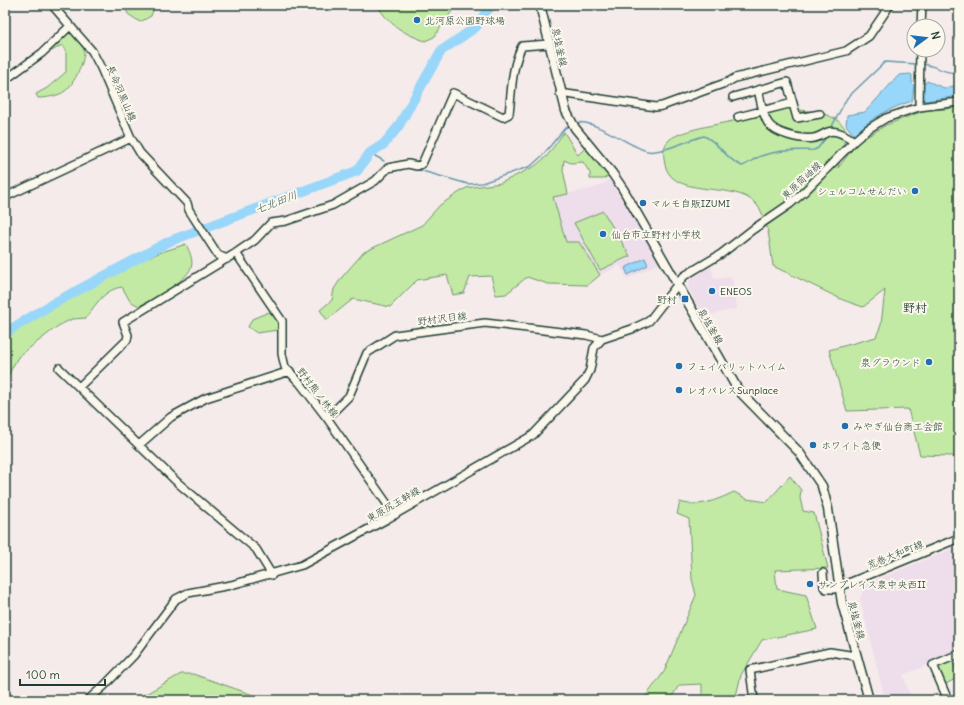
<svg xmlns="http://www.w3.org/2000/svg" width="964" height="705" viewBox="0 0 964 705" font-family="Delius,'Klee One',sans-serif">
<rect width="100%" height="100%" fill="#f5ebeb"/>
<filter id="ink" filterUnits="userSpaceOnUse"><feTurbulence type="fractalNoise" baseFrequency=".025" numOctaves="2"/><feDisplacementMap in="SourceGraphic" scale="8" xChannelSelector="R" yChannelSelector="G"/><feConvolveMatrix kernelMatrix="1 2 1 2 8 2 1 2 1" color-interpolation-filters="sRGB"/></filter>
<g filter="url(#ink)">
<path fill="#eeddea" d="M610,180L660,263L627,279L620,265L600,275L579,242H566L553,197L595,188Z
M711,265L714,279L732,277L737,309L703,316L688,287L690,280Z
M959,546V652L903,675L912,700H885L860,598L866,584Z"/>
<path fill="#c2eaa5" stroke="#70946c" d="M124,5H155L151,16L140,22L128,14Z
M377,5H456L434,37L425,41C404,34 388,24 377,5Z
M69,30C73,36 80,41 83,47C88,57 73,86 65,91C59,96 46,98 38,98L36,94L47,88L66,72V50L62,45L45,55L43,54Z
M959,106V475L953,456L920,455L908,409L847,411L829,350L876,337L881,325L885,290L863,307L843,300L773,266C770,247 769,220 757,205C735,178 666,203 664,158C663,152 664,146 668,141C677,131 714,125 728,122C746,119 763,110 781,108C787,108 793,110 799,110C819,112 838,114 848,133L844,142L838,168L857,143L886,125L926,110L946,109Z
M564,132L578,155L586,147L610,175L603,179H590V173L583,162L571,163L564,160L563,170L568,194L553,197L566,242H579L600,275L588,285L548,284L527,277L506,294L496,295L491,276L470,277L464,293L453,295L447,275L417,280L390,307L353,299L327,320L320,310L332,300L334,289L342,277L364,252L422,225L440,205L466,188L501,183L535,166L547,156Z
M603,211L630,256L600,270L574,223Z
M186,244C189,251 194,260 191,268C185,282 153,299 139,306L130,301L122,287C105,289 95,305 86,318L72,319L58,326L18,357L5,381V338L17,329L117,270L159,253Z
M269,312L277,320L278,330L257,333L248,327L252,319Z
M790,476L801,490L800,498L803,511L814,513L828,568L775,570L777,589L806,595L817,629L762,640L741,675L735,700H702V684L679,685L670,700H643L664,672L696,595L692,579L689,519L677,514L680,502C699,508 717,500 734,492L747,499L767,502Z
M952,660L959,677L944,685L937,670L939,666Z
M181,674H193L256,696L301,697L307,700H135Z"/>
<path fill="#98d7fa" stroke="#6899ab" d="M910,74L912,75V83L914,85L912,101C890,108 871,118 854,135L846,125L847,115L865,112L899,75Z
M927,81L944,88L959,85V96L925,101L922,99V87Z
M645,258L648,265L628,275L625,268Z"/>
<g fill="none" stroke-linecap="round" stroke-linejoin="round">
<path stroke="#6899ab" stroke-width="1.5" d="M922,64C935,65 947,75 959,72
M576,123C595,119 628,146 647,151C662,154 689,139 704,136C719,142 726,160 742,166C749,164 754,158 761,156C778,150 796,150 814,150L818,148L828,135
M831,128L847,98L885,62L917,64
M370,153L384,161
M408,167L468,184L482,183L531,166L542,156L565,128L571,125"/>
<path stroke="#98d7fa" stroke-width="10" d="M5,335L11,329L54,303L170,241L357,171L370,153L384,144L398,127L441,51L476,27L491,5"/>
<g stroke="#1f3d34" stroke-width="10">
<path id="minor" d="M921,26L922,5
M5,80L42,53L70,26
M758,90C761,100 762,114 768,123C775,134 802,140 814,138C819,137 823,134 828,132C836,129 847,136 854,141
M560,93L656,107L662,106L728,82L735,78L846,51L869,36L890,5
M733,97L787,82L797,118L820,114
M919,107L920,50
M738,117L793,103
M131,138L140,153L187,203L189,210L218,255L227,259
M5,197L131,138L101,68L92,51L52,5
M236,253L282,321V354L285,367L300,383L327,418L395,515
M59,368L178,483L256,549L272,575
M79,387L127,340L128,335L123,322L236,253L255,240L271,223L286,221L333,205L375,181L388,168L408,164L417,166L422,164L453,93L503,117L509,114C512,90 511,68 522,46L549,44
M327,418L349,396L367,353L395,335L485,323L586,335L602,339
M139,445L171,417L206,398L290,371
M823,573L824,587L826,589H834L959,538
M88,700L104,686L134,655L176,599L188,593L231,585L302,565L387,519L533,435L585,380L590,370L594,348L602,339L632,329L649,321L684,276L721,254L752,230L790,204L805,191L854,141L868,129L886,118L919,107L959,102
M754,700L750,670L830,652L856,656
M948,700L933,665L959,654"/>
</g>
<g stroke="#1f3d34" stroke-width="11">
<path id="major" d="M540,5L566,111L575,128L612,173L623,189L738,390L799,452L822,486L828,509L842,603L869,700"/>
</g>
<use href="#minor" stroke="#fbf7ec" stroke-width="7"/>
<use href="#major" stroke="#fbf7ec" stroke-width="8"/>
</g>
</g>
<g fill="#1f6fb2" stroke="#fbf7ec" stroke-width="1.5">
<circle cx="417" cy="20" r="4"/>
<circle cx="915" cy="191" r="4"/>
<circle cx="643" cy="203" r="4"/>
<circle cx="603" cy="234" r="4"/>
<circle cx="712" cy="291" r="4"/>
<rect x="681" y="295" width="8" height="8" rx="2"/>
<circle cx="929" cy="362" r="4"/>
<circle cx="679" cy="366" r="4"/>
<circle cx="679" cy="390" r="4"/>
<circle cx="845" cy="426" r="4"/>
<circle cx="813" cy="445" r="4"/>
<circle cx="810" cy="584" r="4"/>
</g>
<g text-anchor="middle" stroke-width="4" stroke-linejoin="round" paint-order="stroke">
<g font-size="10" fill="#1f3d34" stroke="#fbf7ec" text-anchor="start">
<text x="425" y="24">北河原公園野球場</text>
<text x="907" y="195" text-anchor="end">シェルコムせんだい</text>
<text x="651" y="207">マルモ自販IZUMI</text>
<text x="611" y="238">仙台市立野村小学校</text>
<text x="720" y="295">ENEOS</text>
<text x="677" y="303" text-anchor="end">野村</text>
<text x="921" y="366" text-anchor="end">泉グラウンド</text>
<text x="687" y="370">フェイバリットハイム</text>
<text x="687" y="394">レオパレスSunplace</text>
<text x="853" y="430">みやぎ仙台商工会館</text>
<text x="821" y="449">ホワイト急便</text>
<text x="818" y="588">サンプレイス泉中央西II</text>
</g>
<g font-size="10" fill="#1f3d34" stroke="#fbf7ec">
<text transform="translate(560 47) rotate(78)" y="4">泉塩釜線</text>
<text transform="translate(122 93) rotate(67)" y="4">長命羽黒山線</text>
<text transform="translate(801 180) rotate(-43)" y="4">東原筒岫線</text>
<text transform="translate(442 318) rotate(-7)" y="4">野村沢目線</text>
<text transform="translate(711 326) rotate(60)" y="4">泉塩釜線</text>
<text transform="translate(318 392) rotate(52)" y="4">野村熊ノ林線</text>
<text transform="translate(393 504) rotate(-30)" y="4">東原尻玉幹線</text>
<text transform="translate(895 554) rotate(-22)" y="4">荒巻大和町線</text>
<text transform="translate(857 620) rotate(75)" y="4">泉塩釜線</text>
</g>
<g font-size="11" font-style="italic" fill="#375c5c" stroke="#fbf7ec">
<text transform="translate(276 202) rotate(-21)" y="4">七北田川</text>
</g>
<g font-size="12" font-weight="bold" fill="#1f3d34" stroke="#fbf7ec">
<text x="915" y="312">野村</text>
</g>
</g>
<rect width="964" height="705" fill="none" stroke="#fbf7ec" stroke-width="20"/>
<rect x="10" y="10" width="944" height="685" fill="none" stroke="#1f3d34" stroke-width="1.5" filter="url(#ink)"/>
<g transform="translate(926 38) rotate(75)"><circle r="19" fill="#fbf7ec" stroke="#a3ada2"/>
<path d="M0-3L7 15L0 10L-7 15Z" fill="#1f6fb2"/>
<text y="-6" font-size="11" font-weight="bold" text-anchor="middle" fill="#1f3d34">N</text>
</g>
<path d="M20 679v6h85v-6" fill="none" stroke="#1f3d34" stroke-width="2"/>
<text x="26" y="679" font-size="12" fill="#1f3d34" stroke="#fbf7ec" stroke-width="3" paint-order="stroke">100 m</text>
</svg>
